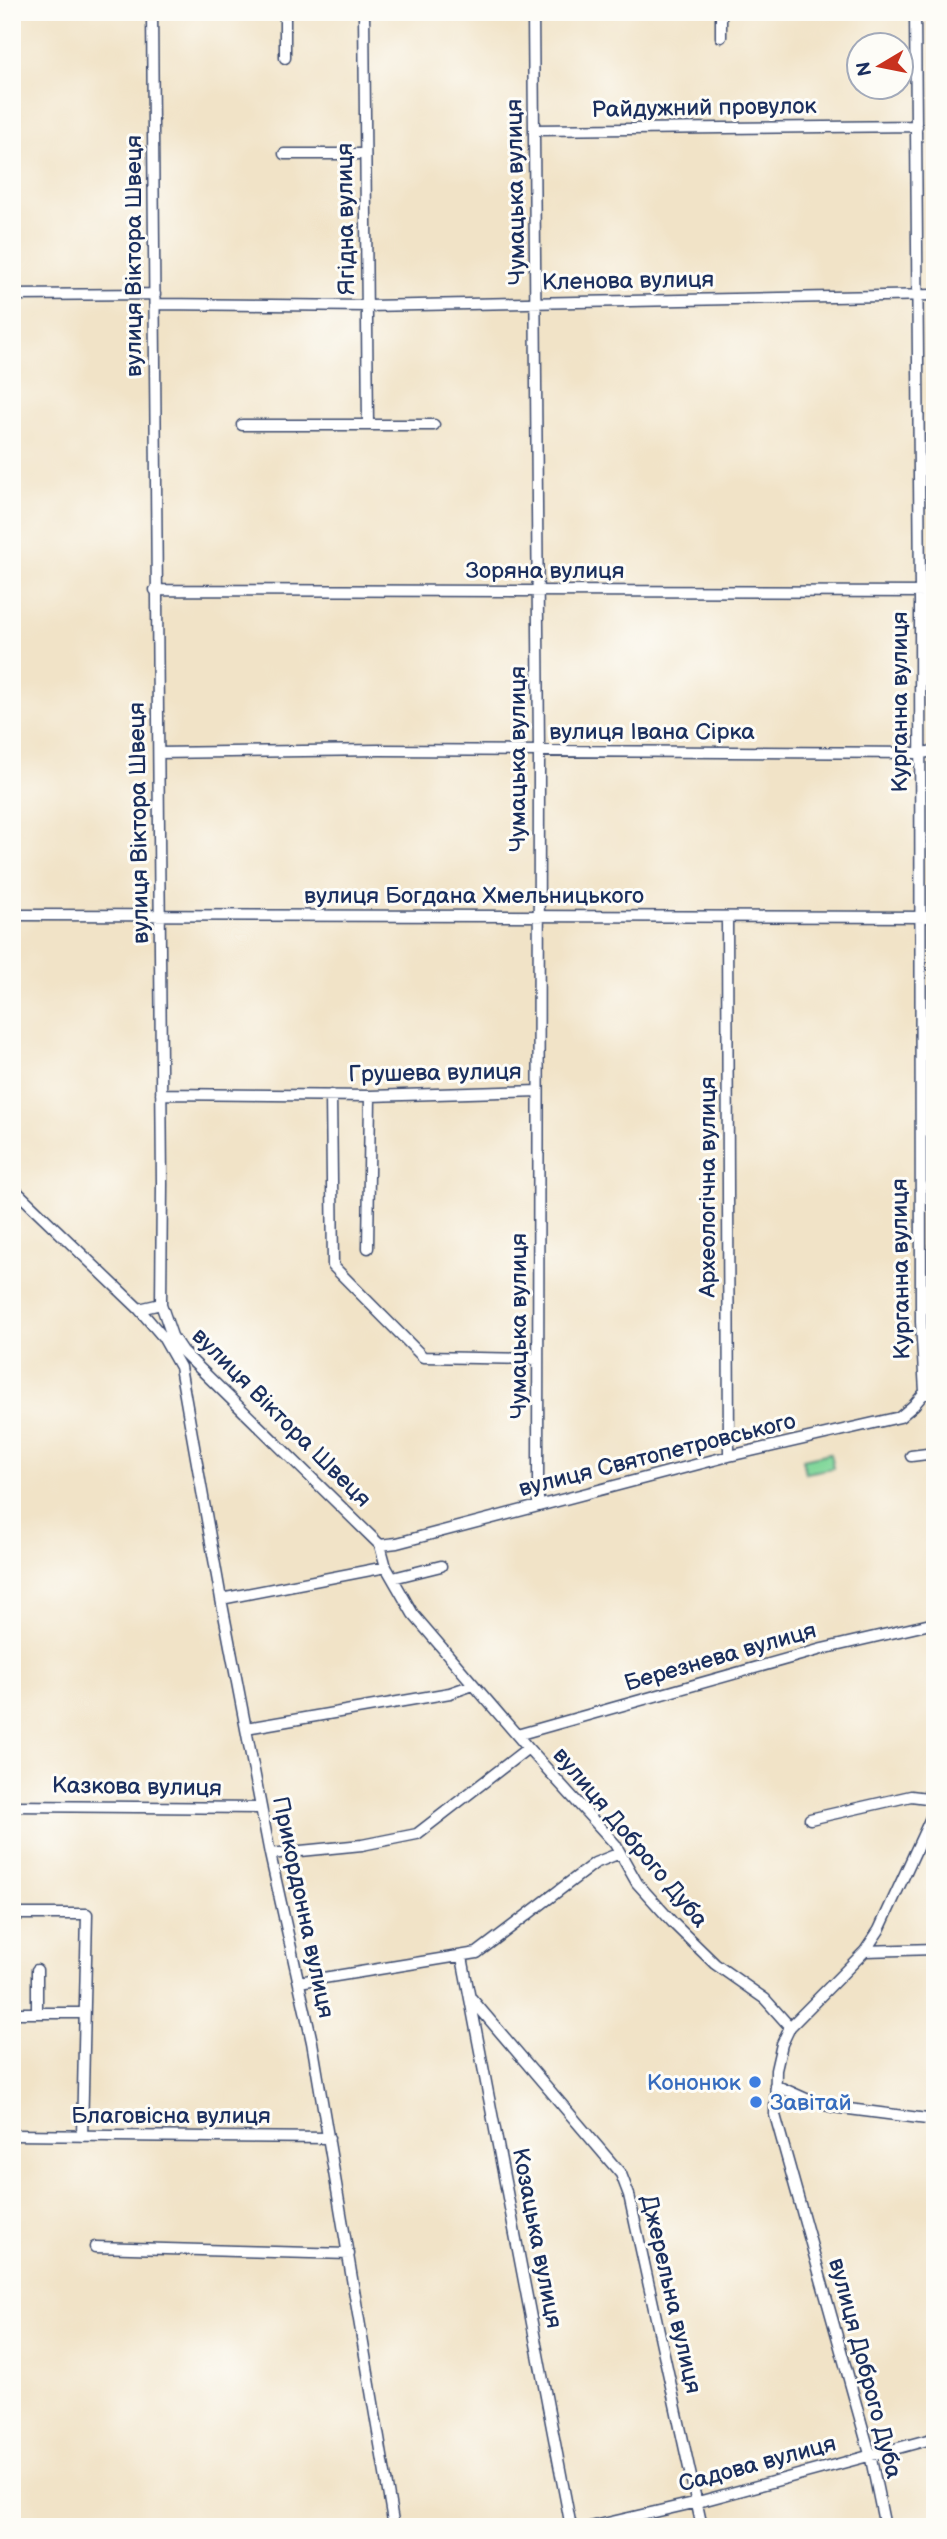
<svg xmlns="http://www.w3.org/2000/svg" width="947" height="2539" viewBox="0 0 947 2539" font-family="'Balsamiq Sans',sans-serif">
<rect width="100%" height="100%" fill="#fdfcf7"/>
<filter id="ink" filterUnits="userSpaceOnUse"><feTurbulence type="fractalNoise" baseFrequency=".0143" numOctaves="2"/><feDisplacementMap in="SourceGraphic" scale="14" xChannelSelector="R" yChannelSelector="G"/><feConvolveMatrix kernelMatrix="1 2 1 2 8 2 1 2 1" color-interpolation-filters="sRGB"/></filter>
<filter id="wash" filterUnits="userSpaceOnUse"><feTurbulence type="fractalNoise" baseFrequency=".00686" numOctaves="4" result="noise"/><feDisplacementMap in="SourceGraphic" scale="28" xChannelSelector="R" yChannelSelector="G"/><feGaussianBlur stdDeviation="1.57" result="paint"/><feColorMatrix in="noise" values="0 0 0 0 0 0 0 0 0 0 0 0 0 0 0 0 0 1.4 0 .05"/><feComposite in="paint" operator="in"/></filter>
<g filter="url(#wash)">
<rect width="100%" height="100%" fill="#f1e3c7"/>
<path fill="#81d79a" stroke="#4e837c" stroke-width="2" d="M830,1453L833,1468L806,1473L803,1459Z"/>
</g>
<g filter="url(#ink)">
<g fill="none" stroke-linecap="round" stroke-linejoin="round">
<g stroke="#3b4a6e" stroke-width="13">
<path id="minor" d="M152,12L162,1184L161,1304L172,1336L182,1351L380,1545
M364,12L368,425
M533,12L539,751L538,1505
M721,12V37
M915,12L920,592L921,1322L925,1392
M285,58V12
M535,130L917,126
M284,154H364
M12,295L155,294
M155,304L368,306L935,295
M242,425H434
M155,590L935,592
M159,753L380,750L921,753L935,751
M12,915L935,917
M727,917L729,1456
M161,1094L370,1096L538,1091
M331,1095L333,1266L423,1357L538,1359
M12,1187L139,1309L161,1304
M368,1248L370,1096
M139,1309L163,1337L180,1367L221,1599L270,1854L312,2042L394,2527
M911,1456L935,1453
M380,1545L386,1567L413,1614L528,1748L615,1844L637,1883L674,1924L715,1964L765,1999L790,2027
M380,1545L397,1543L729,1456L900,1417L914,1405L925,1392L935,1396
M393,1578L441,1566
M221,1599L386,1567
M246,1728L450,1693L473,1685
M517,1735L822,1649L935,1623
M12,1806L261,1808
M810,1819L911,1796L935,1799
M270,1854L362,1845L417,1834L528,1748
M12,1914H87L82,2136
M865,1951L935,1949
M462,1957L571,2527
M299,1982L477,1953L595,1863L620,1853
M471,1998L621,2174L629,2195L702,2527
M12,2013H84
M37,2013V1970
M775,2085L813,2102L833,2107L935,2120
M12,2135L329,2138
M95,2247L349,2254
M590,2527L698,2502L935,2438
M885,2527L870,2454L775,2115L776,2070L782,2044L790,2027L865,1951L879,1930L935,1809"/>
</g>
<use href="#minor" stroke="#fff" stroke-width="10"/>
</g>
</g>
<g fill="#3f7fe0" stroke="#fdfcf7" stroke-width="2.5">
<circle cx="755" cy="2082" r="7"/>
<circle cx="756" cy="2102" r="7"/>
</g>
<g text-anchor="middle" stroke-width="6" stroke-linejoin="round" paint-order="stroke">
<g font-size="23" fill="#1b2f5e" stroke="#fdfcf7">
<text transform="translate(704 107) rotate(-1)" y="8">Райдужний провулок</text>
<text transform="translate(515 192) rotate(-91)" y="8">Чумацька вулиця</text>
<text transform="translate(345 219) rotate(-91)" y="8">Ягідна вулиця</text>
<text transform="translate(133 256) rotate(-90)" y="8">вулиця Віктора Швеця</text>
<text transform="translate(628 280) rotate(-1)" y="8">Кленова вулиця</text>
<text x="545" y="578">Зоряна вулиця</text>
<text transform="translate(899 702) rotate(-90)" y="8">Курганна вулиця</text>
<text x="652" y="739">вулиця Івана Сірка</text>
<text transform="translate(517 759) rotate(-90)" y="8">Чумацька вулиця</text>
<text transform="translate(138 823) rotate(-91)" y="8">вулиця Віктора Швеця</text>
<text x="474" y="903">вулиця Богдана Хмельницького</text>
<text transform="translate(435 1072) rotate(-1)" y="8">Грушева вулиця</text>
<text transform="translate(707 1187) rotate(-90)" y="8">Археологічна вулиця</text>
<text transform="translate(900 1269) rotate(-91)" y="8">Курганна вулиця</text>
<text transform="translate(518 1326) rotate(-90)" y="8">Чумацька вулиця</text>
<text transform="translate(282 1417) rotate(45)" y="8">вулиця Віктора Швеця</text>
<text transform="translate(657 1454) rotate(-14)" y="8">вулиця Святопетровського</text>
<text transform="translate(720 1656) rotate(-16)" y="8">Березнева вулиця</text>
<text transform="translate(137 1786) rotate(1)" y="8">Казкова вулиця</text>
<text transform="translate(631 1837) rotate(50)" y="8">вулиця Доброго Дуба</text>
<text transform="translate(304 1907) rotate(78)" y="8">Прикордонна вулиця</text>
<text x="171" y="2123">Благовісна вулиця</text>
<text transform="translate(538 2238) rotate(79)" y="8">Козацька вулиця</text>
<text transform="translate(672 2294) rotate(77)" y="8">Джерельна вулиця</text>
<text transform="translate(866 2368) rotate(75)" y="8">вулиця Доброго Дуба</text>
<text transform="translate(757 2463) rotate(-15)" y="8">Садова вулиця</text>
</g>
<g font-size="23" fill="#366cbe" stroke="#fdfcf7" text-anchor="end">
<text x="741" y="2090">Кононюк</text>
<text x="770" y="2110" text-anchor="start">Завітай</text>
</g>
</g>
<rect width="947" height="2539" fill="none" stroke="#fdfcf7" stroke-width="42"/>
<g transform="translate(880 66) rotate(260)"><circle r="33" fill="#fdfcf7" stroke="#a3aaba" stroke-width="2"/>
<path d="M0-5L12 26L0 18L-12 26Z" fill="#c8321e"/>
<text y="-10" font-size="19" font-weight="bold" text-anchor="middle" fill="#1b2f5e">N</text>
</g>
</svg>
